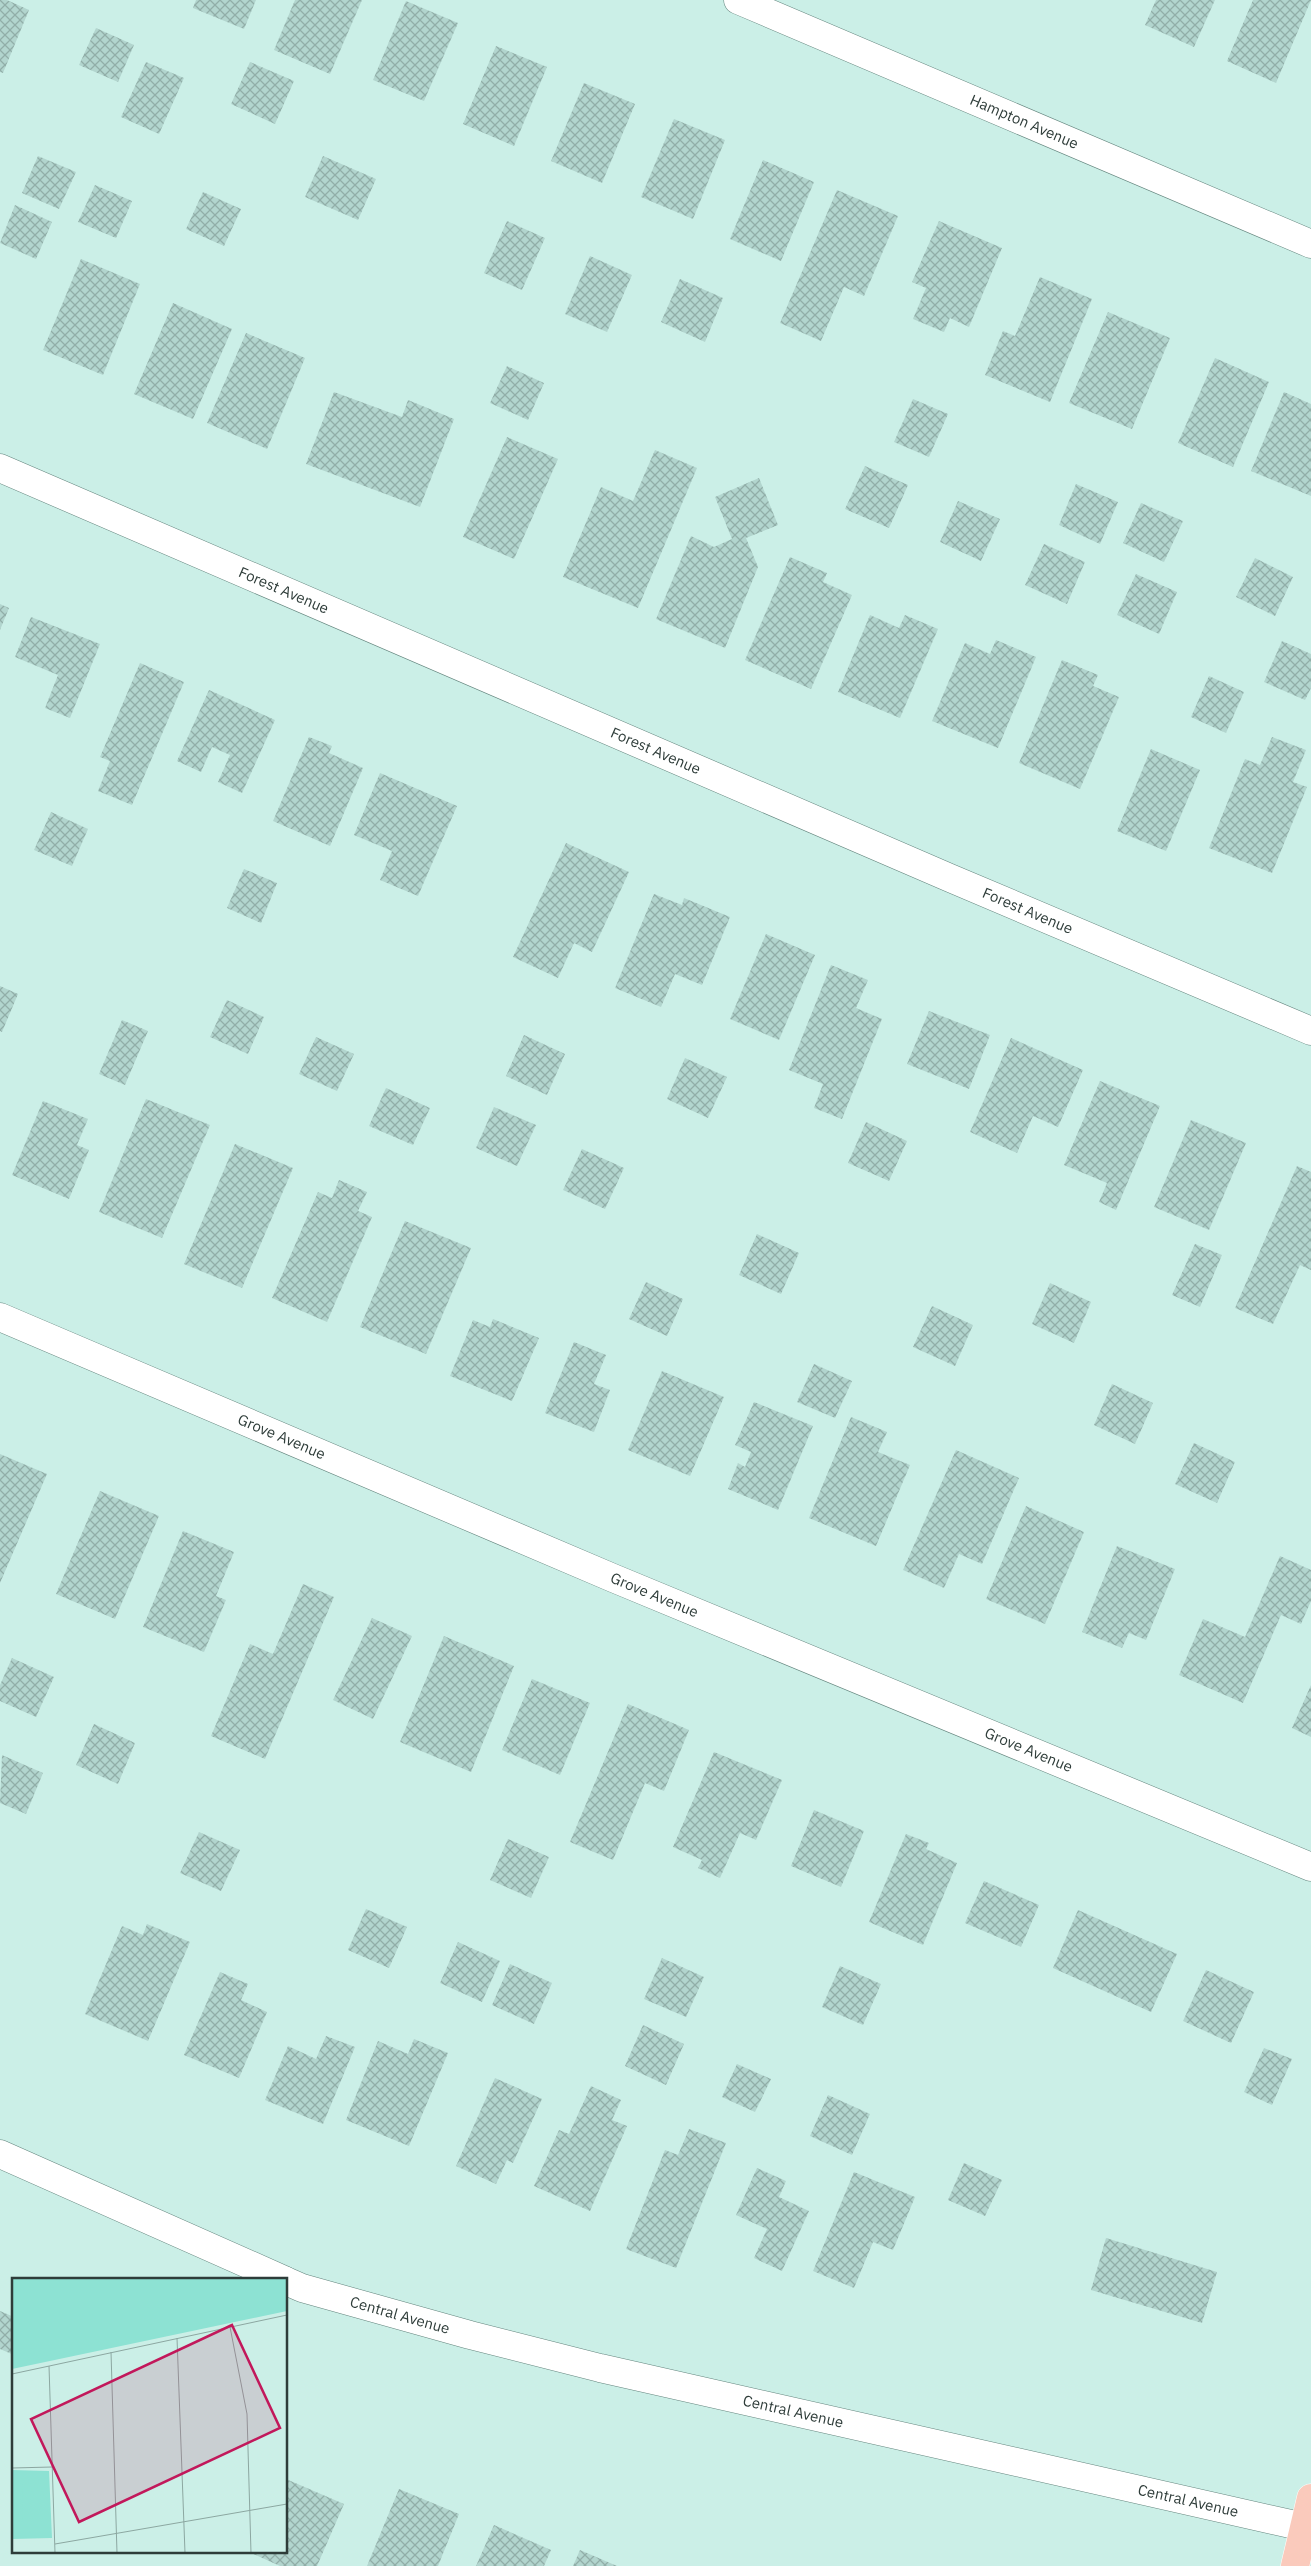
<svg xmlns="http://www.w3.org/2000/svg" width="1311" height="2566" viewBox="0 0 1311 2566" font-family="'IBM Plex Sans',sans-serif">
<defs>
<pattern id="building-cross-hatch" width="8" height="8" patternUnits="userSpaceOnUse" patternTransform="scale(1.25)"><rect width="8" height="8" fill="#b2d5ce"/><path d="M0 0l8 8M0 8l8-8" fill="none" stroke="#91aea8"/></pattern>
</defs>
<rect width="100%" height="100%" fill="#cbefe7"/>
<path fill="url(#building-cross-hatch)" d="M0,0H7L29,10L3,73L0,72Z
M196,0H256L244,29L193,8Z
M295,0H362L330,74L274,50Z
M1156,0H1215L1194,47L1145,25Z
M1253,0H1311L1276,83L1227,61Z
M406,1L458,23L424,101L373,80Z
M96,28L134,45L118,82L79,65Z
M496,46L547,67L514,146L463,124Z
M146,62L184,78L159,134L121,117Z
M250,62L294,81L275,124L231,104Z
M584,83L635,104L602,183L551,161Z
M674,119L725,140L693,219L641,197Z
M38,156L76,172L59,209L22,193Z
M323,156L376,179L358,220L305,197Z
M763,160L814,182L781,261L730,239Z
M95,185L132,201L116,238L78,222Z
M837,190L898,216L864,296L844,287L821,341L780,323Z
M203,192L241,209L224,246L186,229Z
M15,205L52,222L36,259L0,243Z
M507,221L545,238L522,290L484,273Z
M939,221L1002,248L969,327L950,318L944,332L913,319L926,288L912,282Z
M590,256L632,275L607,332L565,314Z
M81,259L140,284L103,375L43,350Z
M1040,277L1092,299L1050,402L985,375L1003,331L1015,336Z
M680,279L723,298L705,342L661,322Z
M173,303L232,329L193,419L134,394Z
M1108,312L1170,338L1132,429L1069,403Z
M246,333L305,358L267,449L207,423Z
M1215,358L1269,382L1233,467L1178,443Z
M507,366L544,383L528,420L490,403Z
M334,392L402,417L408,400L454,419L420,507L306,464Z
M1284,392L1311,404V496L1251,471Z
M913,399L948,414L929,457L894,442Z
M507,437L558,459L514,559L463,537Z
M655,450L697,468L638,608L563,577L601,487L633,501Z
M865,466L908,485L889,528L845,509Z
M759,478L778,525L746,538L758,567L725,648L656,619L691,536L714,547L732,539L715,497Z
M1076,484L1118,502L1100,544L1059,525Z
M958,501L1000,519L981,561L940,542Z
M1141,503L1183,521L1164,562L1123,543Z
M1044,544L1085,562L1067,604L1025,585Z
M790,557L827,573L823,582L852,595L811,689L745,660Z
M1255,558L1293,577L1275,616L1236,597Z
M1136,574L1177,592L1159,634L1117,615Z
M0,604L9,608L0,630Z
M870,615L899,628L905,615L938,629L900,718L838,692Z
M31,617L100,644L70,718L45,708L58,675L15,657Z
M996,640L1036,657L998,748L932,721L965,643L990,654Z
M1282,641L1311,654V688L1305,700L1264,682Z
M1062,660L1098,675L1093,686L1119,697L1080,789L1019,763Z
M140,663L184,682L132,805L98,791L110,761L100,757Z
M1209,676L1244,692L1226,733L1191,717Z
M209,690L275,720L242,793L218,782L230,755L212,747L201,772L177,761Z
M309,737L332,746L329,753L363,768L330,846L273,821Z
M1272,737L1306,750L1293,782L1307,787L1272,873L1209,848L1245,759L1260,765Z
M1151,749L1200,770L1166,851L1117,831Z
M380,773L457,806L418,896L380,880L392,851L354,835Z
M51,812L88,829L72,866L34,850Z
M566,843L629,872L592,952L574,943L558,978L513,957Z
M244,869L277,883L261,923L227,908Z
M654,894L682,905L684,898L730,917L702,985L675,974L661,1007L615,988Z
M766,934L815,955L779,1040L730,1019Z
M831,965L868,980L856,1008L882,1019L842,1119L814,1108L823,1084L789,1070Z
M0,986L18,994L2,1032L0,1031Z
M227,1000L264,1017L248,1054L210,1037Z
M929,1011L990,1035L969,1089L907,1064Z
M122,1020L148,1031L125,1085L99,1074Z
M524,1035L565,1054L547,1095L506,1076Z
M316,1037L354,1054L337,1091L299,1074Z
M1011,1038L1083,1070L1058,1127L1033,1116L1017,1153L970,1132Z
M685,1058L727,1077L708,1118L667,1099Z
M1100,1081L1160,1106L1116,1210L1099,1202L1107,1183L1064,1165Z
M386,1088L430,1108L413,1145L369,1126Z
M146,1099L210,1125L162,1238L99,1212Z
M43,1101L88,1119L77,1145L89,1150L69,1199L12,1175Z
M494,1107L536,1125L517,1166L476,1148Z
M1191,1120L1246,1143L1209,1230L1154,1207Z
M866,1122L907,1141L889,1181L848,1163Z
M235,1144L293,1168L242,1288L184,1264Z
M582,1149L624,1168L605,1209L563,1190Z
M1297,1166L1311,1172V1270L1300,1265L1273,1324L1235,1308Z
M339,1180L367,1192L358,1211L372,1217L327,1322L272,1298L318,1192L332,1198Z
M405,1221L471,1248L426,1354L360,1327Z
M757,1234L799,1253L781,1294L739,1275Z
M1195,1244L1222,1255L1200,1307L1172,1295Z
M646,1282L683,1299L667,1336L629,1319Z
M1050,1283L1091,1302L1074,1343L1032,1324Z
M932,1306L973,1325L955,1366L913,1347Z
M493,1319L539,1338L512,1401L450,1376L473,1320L490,1327Z
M574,1342L606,1355L594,1384L610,1390L594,1432L545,1413Z
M814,1364L852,1381L835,1418L797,1402Z
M662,1371L724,1397L690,1476L628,1450Z
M1112,1384L1153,1403L1135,1444L1094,1425Z
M754,1402L813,1426L778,1510L728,1489L738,1463L745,1467L751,1452L735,1445Z
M851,1417L887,1432L878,1452L910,1465L876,1546L809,1518Z
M1194,1443L1235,1462L1217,1503L1175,1484Z
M956,1450L1019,1478L982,1564L959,1554L944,1588L903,1570Z
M0,1454L47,1474L0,1583Z
M100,1491L159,1516L115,1619L56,1594Z
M1026,1506L1084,1532L1045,1624L986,1599Z
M183,1531L234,1552L216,1596L226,1600L204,1652L143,1627Z
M1117,1546L1175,1569L1146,1640L1129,1633L1122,1648L1082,1632Z
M1280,1556L1311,1570V1601L1301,1624L1281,1615L1243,1703L1179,1675L1203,1619L1245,1637Z
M303,1584L334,1597L265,1759L211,1736L250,1644L273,1654Z
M372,1618L412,1636L373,1719L333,1700Z
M444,1636L514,1666L471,1772L400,1742Z
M12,1658L54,1677L36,1717L0,1701V1685Z
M532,1679L590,1703L560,1775L502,1750Z
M1311,1685V1737L1292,1728Z
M628,1704L689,1730L664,1791L645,1783L613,1860L570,1842Z
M94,1724L135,1743L118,1784L76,1765Z
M714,1752L782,1780L756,1840L740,1833L720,1878L698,1868L702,1860L673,1847Z
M2,1755L43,1773L26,1814L0,1803Z
M814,1810L864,1831L841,1887L791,1866Z
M199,1832L240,1850L221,1891L180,1873Z
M906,1834L929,1843L926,1849L957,1863L923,1945L869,1922Z
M508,1839L549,1857L531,1898L490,1880Z
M984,1881L1039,1905L1021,1947L965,1923Z
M366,1909L407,1927L389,1968L348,1950Z
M1078,1910L1177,1954L1151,2012L1053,1968Z
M147,1924L190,1942L148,2041L85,2014L122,1926L143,1935Z
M458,1942L500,1961L482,2002L440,1983Z
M662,1958L704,1977L686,2017L644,1999Z
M510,1964L552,1983L534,2024L492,2005Z
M840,1966L881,1984L863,2025L822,2007Z
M1206,1970L1254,1992L1231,2043L1183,2021Z
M220,1972L248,1984L241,2000L267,2012L239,2078L184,2055Z
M643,2025L684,2044L666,2085L625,2066Z
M326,2036L355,2047L323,2124L265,2100L288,2046L316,2059Z
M414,2039L448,2053L409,2146L346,2120L378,2041L408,2054Z
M1264,2048L1292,2059L1272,2105L1244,2092Z
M737,2064L771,2079L755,2112L722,2097Z
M495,2078L542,2099L513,2163L507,2160L496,2184L456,2166Z
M591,2086L621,2100L612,2120L627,2126L590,2211L534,2186L559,2130L569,2134Z
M828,2095L870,2114L852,2155L810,2136Z
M689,2129L726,2143L676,2268L626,2249L665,2150L678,2155Z
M964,2163L1002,2180L985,2216L948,2200Z
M757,2168L786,2181L779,2197L809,2211L782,2271L754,2258L767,2229L736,2215Z
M854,2172L915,2197L893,2250L873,2242L854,2288L813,2271Z
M1106,2238L1217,2272L1202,2323L1091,2290Z
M0,2311L14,2317V2355L0,2349Z
M286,2479L344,2504L317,2566H280L249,2552H286Z
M399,2489L459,2514L438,2566H367Z
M494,2525L551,2550L544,2566H476Z
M580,2550L617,2566H573Z"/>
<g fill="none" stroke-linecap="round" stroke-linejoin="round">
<g stroke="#64857e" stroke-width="29">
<g id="street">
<path id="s1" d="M738,0L1311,244"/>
<path id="s2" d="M0,468L950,878L1311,1031"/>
<path id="s3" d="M0,1317L613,1578L1311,1867"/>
<path d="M0,2154L284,2280"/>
<path id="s4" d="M286,2281L302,2288L470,2335L600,2368L1304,2527"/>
</g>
</g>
<g stroke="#fff" stroke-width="29">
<path id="primary" d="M1295,2566L1311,2498"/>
</g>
<use href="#street" stroke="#fff" stroke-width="28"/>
<use href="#primary" stroke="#facabc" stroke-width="28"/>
</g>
<g text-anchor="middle" stroke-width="4" stroke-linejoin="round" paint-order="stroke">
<g font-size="15" fill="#2e3c39" stroke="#d8fcf4">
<text dy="5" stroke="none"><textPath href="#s1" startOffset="311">Hampton Avenue</textPath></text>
<text dy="5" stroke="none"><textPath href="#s2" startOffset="309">Forest Avenue</textPath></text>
<text dy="5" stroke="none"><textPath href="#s2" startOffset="714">Forest Avenue</textPath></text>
<text dy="5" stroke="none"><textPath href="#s2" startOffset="1119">Forest Avenue</textPath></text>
<text dy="5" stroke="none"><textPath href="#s3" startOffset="306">Grove Avenue</textPath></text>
<text dy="5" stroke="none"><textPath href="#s3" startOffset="711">Grove Avenue</textPath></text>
<text dy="5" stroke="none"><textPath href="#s3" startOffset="1116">Grove Avenue</textPath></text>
<text dy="5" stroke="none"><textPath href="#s4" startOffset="119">Central Avenue</textPath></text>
<text dy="5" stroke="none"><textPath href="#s4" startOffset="524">Central Avenue</textPath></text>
<text dy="5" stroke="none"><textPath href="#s4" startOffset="929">Central Avenue</textPath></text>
</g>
</g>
<g transform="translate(12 2278)">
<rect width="275" height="275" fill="#cbefe7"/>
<path d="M0,0H275V33L0,91ZM0,192L37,193L40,260L0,261Z" fill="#8de2d3"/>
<path d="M0,205H10L11,246H0Z" fill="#8de2d3"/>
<path fill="none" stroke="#8ca7a1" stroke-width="1" d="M218,49L235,136L239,275M165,60L173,275M99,74L105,275M37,88L43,275M0,96L275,37M0,190L40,189M43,266L275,226"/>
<path fill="#c2185b" fill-opacity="0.15" stroke="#c2185b" stroke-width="2.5" d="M220,47L268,150L67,244L19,141Z"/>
<rect width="275" height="275" fill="none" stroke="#2e3c39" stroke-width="2.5"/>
</g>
</svg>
